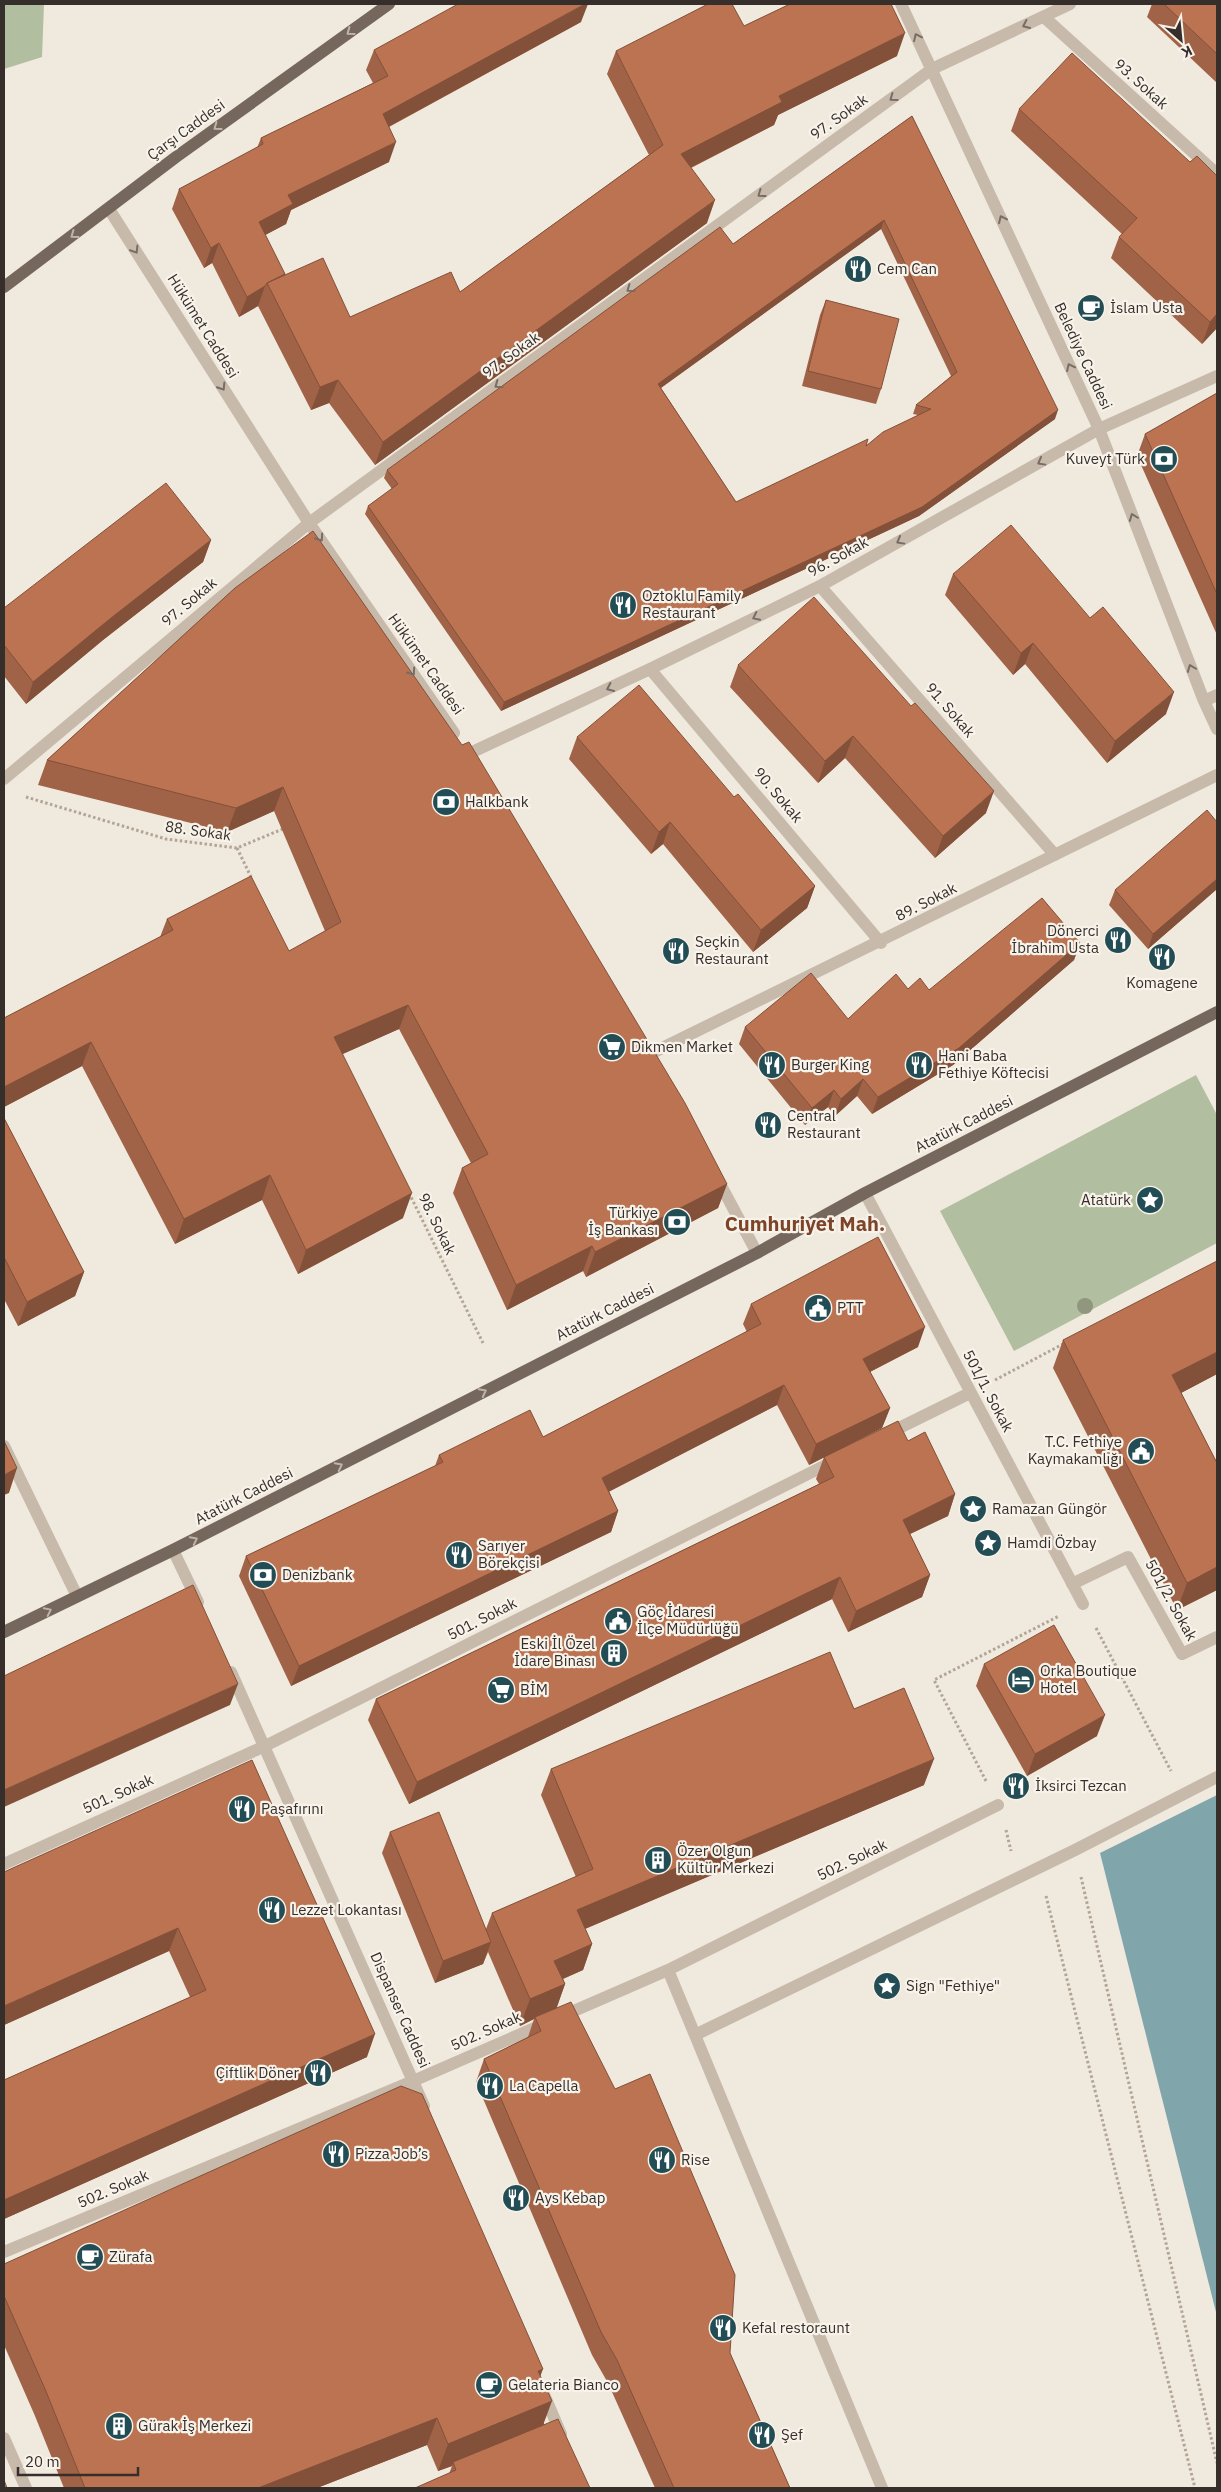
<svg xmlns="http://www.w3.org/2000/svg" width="1221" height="2492" viewBox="0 0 1221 2492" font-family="'IBM Plex Sans',sans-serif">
<rect width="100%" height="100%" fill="#f0e9de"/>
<path fill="#b1be9f" d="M4,4H44L42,57L4,69Z
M1196,1075L1217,1115V1243L1014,1351L940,1211Z"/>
<path fill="#80a6ab" d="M1217,1795V2316L1100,1853Z"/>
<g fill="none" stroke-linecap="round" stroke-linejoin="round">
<path stroke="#b3a595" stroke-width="3" stroke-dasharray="2.5 2.5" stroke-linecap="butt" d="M26,797L166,839L237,848L285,828
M237,848L252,879
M409,1193L483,1343
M995,1380L1065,1343
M1096,1628L1171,1771
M986,1781L934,1680L1059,1616
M1006,1830L1011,1851
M1081,1877L1217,2463
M1046,1896L1195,2488"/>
<path stroke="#c7baab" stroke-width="12" d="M901,4L1099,429L1204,701L1217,729
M1044,17L1217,174
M109,209L309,523L454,733
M820,586L1055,855
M650,669L881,943
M1204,701L1217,695
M468,754L650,669L820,586L1099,429L1217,376
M4,779L309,523L932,69L1070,4
M648,1055L1217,775
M717,1178L757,1253
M865,1193L1083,1604
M887,1434L970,1393
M4,1446L77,1596
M173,1550L198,1602
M1072,1584L1128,1557L1182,1654L1217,1637
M231,1672L424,2106
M4,1864L265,1746L834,1461
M668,1970L695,2035
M4,2252L413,2081L668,1970L998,1805
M543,2392L561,2434
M4,2438L26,2488
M882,2488L695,2035L1075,1850L1217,1777"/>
<path stroke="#76675c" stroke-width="12" d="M4,287L176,157L389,4
M4,1632L173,1550L757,1253L865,1193L1217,1012"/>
</g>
<circle fill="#91967e" cx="1085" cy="1306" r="8"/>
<path fill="#a16347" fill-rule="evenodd" d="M788,4H891L897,56L778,115L774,125L691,168L707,223L375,465L329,403L311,410L258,306L239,317L212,263L204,268L172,209L179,189L257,148L261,138L373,83L366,70L374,50L581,22L389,127V162L291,210L286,224L265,235L285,274L350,317L460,292L649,155L607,74L616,51L744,26L788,5Z
M1152,4H1217V83L1147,17Z
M1019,109L1190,162L1217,176V328L1202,344L1111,258L1119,237L1122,234L1011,131Z
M912,116L1055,419L919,516L501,711L365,514L368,506L392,489L384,478L387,470L733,244ZM881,229L951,376L916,405L913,414L918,415L866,446L736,502L661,388Z
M826,300L881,389L876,404L802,386L820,315Z
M1217,393V635L1137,456L1145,434Z
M211,540L203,562L103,640L26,704L4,676V608Z
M953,574L1166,714L1107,763L1025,664L1013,675L945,595Z
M235,588L727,1184L718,1208L586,1277L583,1271L507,1310L453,1193L462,1168L471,1163L399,1029L342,1054L403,1218L298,1274L262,1200L175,1244L82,1066L4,1107V1018L160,937L167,919L289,951L325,931L274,811L227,832L38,785L47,760Z
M738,665L986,813L935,858L845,758L818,783L730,687Z
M577,737L734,797L815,886L807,908L753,952L663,844L651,854L569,759Z
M1217,822V889L1148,949L1109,905L1115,890Z
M1080,943L1074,960L953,1065L872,1114L857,1096L835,1116L828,1107L805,1125L739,1044L745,1027L848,1019L908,989L929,990Z
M4,1118L84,1272L75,1296L18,1326L4,1299Z
M751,1304L918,1347L870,1372L890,1408L882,1428L809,1465L777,1405L609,1491L618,1511L611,1532L291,1686L239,1576L246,1556L435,1466L439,1455L543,1437L747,1332L743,1324Z
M1063,1340L1217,1374L1181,1393L1217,1463V1590L1177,1610L1053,1368Z
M908,1441L955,1494L948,1516L910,1534L930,1575L922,1597L848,1632L832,1599L409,1804L368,1720L376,1699L819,1484L816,1479L824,1457Z
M984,1664L1097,1736L1027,1776L976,1686Z
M854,1709L924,1785L585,1929L592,1944L583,1970L563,1979L565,1984L556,2008L730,2353L790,2488H655L608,2383L592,2355L476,2082L484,2059L528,2037L534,2019L520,2026L488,1952L483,1964L435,1983L382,1853L390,1832L486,1929L492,1913L576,1877L541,1795L551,1769Z
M252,1760L367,2057L4,2219V2080L190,1997L169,1951L4,2025Z
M4,2264L540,2375L544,2425L590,2488L449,2474L452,2466L438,2471L427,2445L317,2488H64L35,2416L4,2345Z"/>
<path fill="#835039" d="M585,4H588L581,22L375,134L383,114Z
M905,33L897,56L778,115L774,125L672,177L681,154L779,96Z
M396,142L389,162L291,210L286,224L252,242L259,222L288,195Z
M715,200L707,223L375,465L383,442Z
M884,220L881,229L655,392L658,384Z
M219,243L212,263L204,268L211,248Z
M265,286L258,306L239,317L247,297Z
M1217,314V328L1202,344L1210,322Z
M338,380L329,403L311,410L320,387Z
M1058,410L1055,419L919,516L501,711L504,702Z
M211,540L203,562L103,640L26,704L33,682L111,618Z
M1033,643L1025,664L1013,675L1021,653Z
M1174,692L1166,714L1107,763L1115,741Z
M853,736L845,758L818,783L825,761Z
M283,787L274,811L227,832L236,808Z
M994,791L986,813L935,858L943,836Z
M670,822L663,844L651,854L659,832Z
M1217,879V889L1148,949L1153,934Z
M815,886L807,908L753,952L761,930Z
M1080,943L1074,960L953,1065L872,1114L878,1097Z
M408,1005L399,1029L325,1062L334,1037Z
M91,1042L82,1066L4,1107V1087Z
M863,1079L857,1096L835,1116L841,1099Z
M834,1090L828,1107L805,1125L812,1108Z
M270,1175L262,1200L175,1244L184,1219Z
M727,1184L718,1208L586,1277L595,1252Z
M412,1193L403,1218L298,1274L306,1250Z
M592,1246L583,1271L507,1310L516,1285Z
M84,1272L75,1296L18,1326L27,1302Z
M925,1327L918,1347L856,1379L863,1359Z
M1217,1352V1374L1162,1403L1172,1375Z
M784,1385L777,1405L595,1499L602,1478Z
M890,1408L882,1428L809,1465L816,1444Z
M17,1468L9,1493L4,1495V1475Z
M955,1494L948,1516L895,1541L903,1520Z
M618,1511L611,1532L291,1686L299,1666Z
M1217,1567V1590L1177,1610L1187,1583Z
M930,1575L922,1597L848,1632L856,1611Z
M840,1577L832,1599L409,1804L417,1782Z
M238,1684L230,1705L4,1807V1790Z
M1105,1715L1097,1736L1027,1776L1035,1754Z
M934,1759L924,1785L568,1936L577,1910Z
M178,1928L169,1951L4,2025V2006Z
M491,1942L483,1964L435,1983L443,1961Z
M592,1944L583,1970L544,1987L554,1961Z
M565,1984L556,2010L535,2017L534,2019L520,2026L530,1999Z
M375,2034L367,2057L4,2219V2200Z
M543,2369L533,2396L538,2371Z
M552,2401L542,2428L453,2462L452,2466L438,2471L448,2444Z
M437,2418L427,2445L317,2488H258Z"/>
<path fill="#bb7352" stroke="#835039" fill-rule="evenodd" d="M458,4H585L383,114L396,142L288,195L293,204L259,222L285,274L267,283L265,286L247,297L219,243L211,248L179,189L263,144L261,138L388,76L374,50Z
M708,4H732L744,26L790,4H891L905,33L779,96L782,102L681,154L715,200L383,442L338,380L320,387L267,283L323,258L350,317L451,272L460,292L663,145L616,51Z
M1164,4H1217V54Z
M1072,53L1190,162L1197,156L1217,176V314L1210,322L1119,237L1137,218L1019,109Z
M912,116L1058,410L922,507L504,702L368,506L398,484L387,470L720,227L733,244ZM884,220L957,372L916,405L931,409L883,432L866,446L868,439L736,502L658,384Z
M826,300L899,319L881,389L808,371Z
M1217,393V594L1145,434Z
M166,483L211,540L111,618L33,682L4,645V608Z
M1011,525L1090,618L1103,607L1174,692L1115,741L1033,643L1021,653L953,574Z
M313,531L462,745L469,742L685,1103L727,1184L595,1252L592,1246L516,1285L462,1168L488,1154L408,1005L334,1037L412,1193L306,1250L270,1175L184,1219L91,1042L4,1087V1018L173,930L167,919L251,876L289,951L341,922L283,787L236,808L47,760L235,588Z
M814,597L911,706L915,703L994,791L943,836L853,736L825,761L738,665Z
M639,685L734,797L738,794L815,886L761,930L670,822L659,832L577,737Z
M1207,810L1217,822V879L1153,934L1115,890Z
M1042,898L1080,943L959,1048L878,1097L863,1079L841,1099L834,1090L812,1108L745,1027L811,973L848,1019L896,974L908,989L920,978L929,990Z
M4,1118L84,1272L27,1302L4,1257Z
M878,1237L925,1327L863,1359L890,1408L816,1444L784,1385L602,1478L618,1511L299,1666L246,1556L443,1462L439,1455L530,1410L543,1437L761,1324L751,1304Z
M1217,1261V1352L1172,1375L1217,1463V1567L1187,1583L1063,1340Z
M898,1421L908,1441L925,1432L955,1494L903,1520L930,1575L856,1611L840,1577L417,1782L376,1699L834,1477L824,1457Z
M4,1441L17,1468L4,1475Z
M193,1585L238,1684L4,1790V1676Z
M1054,1625L1105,1715L1035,1754L984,1664Z
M830,1652L854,1709L904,1688L934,1759L577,1910L592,1944L554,1961L565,1984L530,1999L492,1913L593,1869L551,1769Z
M252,1760L375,2034L4,2200V2080L206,1990L178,1928L4,2006V1872Z
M439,1812L491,1942L443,1961L390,1832Z
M571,2002L615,2089L650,2074L735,2275L730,2353L790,2488H674L617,2360L601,2332L484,2059L541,2031L535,2017Z
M401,2086L422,2094L543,2369L538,2371L552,2401L448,2444L437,2418L258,2488H85L45,2389L4,2296V2264Z
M558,2419L590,2488H415L456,2470L453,2462Z
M4,2480L7,2488H4Z"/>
<defs><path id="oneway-chevron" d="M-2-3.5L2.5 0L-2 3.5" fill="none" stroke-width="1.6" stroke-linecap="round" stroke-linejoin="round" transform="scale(1.25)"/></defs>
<g stroke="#776d64">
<use href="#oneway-chevron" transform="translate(1026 25) rotate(155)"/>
<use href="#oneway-chevron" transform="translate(917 37) rotate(-115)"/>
<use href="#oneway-chevron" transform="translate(893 98) rotate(144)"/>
<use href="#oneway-chevron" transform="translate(761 194) rotate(144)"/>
<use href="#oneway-chevron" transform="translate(1002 219) rotate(-115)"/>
<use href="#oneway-chevron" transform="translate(135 250) rotate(58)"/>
<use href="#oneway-chevron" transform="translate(630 289) rotate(144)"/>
<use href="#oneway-chevron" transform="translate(1070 367) rotate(-115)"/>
<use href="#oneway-chevron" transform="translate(498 385) rotate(144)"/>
<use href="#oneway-chevron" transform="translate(222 387) rotate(58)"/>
<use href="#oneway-chevron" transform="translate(1041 462) rotate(151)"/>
<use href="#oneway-chevron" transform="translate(1133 517) rotate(-111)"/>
<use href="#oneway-chevron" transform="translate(320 538) rotate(55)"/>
<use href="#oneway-chevron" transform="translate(900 541) rotate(151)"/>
<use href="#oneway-chevron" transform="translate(756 617) rotate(154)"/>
<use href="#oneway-chevron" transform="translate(1191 668) rotate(-111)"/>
<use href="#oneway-chevron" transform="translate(412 672) rotate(55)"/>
<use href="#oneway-chevron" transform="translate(610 688) rotate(155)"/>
</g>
<g stroke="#beb4aa">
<use href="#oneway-chevron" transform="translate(350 32) rotate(144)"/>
<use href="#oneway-chevron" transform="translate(217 127) rotate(144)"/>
<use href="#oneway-chevron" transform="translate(74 235) rotate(144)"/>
<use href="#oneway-chevron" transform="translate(483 1392) rotate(-27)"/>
<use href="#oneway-chevron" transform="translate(339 1466) rotate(-27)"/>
<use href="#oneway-chevron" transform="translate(194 1540) rotate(-27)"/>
<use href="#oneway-chevron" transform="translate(48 1611) rotate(-26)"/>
</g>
<defs>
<g id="restaurant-disc" transform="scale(1.4375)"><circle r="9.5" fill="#234d54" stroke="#f8f3ea"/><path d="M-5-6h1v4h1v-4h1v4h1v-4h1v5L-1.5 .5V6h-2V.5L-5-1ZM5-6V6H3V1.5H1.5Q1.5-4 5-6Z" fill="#fff"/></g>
<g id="cafe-disc" transform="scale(1.4375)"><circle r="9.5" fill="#234d54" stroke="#f8f3ea"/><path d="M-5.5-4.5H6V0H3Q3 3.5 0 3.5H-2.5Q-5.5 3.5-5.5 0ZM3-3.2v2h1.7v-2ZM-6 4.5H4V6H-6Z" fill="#fff"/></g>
<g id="bank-disc" transform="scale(1.4375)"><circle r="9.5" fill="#234d54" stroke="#f8f3ea"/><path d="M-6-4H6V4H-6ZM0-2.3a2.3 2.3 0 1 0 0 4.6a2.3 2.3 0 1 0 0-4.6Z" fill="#fff"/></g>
<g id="supermarket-disc" transform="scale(1.4375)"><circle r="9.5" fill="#234d54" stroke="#f8f3ea"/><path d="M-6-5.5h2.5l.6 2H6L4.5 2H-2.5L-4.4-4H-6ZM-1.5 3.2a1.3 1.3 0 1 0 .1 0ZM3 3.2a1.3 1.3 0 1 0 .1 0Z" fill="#fff"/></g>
<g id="sight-disc" transform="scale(1.4375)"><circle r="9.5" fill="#234d54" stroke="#f8f3ea"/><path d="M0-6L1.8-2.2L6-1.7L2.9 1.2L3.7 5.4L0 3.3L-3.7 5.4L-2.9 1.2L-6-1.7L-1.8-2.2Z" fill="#fff"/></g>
<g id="civic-disc" transform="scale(1.4375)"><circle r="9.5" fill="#234d54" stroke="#f8f3ea"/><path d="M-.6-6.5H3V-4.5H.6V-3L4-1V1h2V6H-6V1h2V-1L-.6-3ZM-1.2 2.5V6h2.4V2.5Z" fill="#fff"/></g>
<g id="building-disc" transform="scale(1.4375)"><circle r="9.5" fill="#234d54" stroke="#f8f3ea"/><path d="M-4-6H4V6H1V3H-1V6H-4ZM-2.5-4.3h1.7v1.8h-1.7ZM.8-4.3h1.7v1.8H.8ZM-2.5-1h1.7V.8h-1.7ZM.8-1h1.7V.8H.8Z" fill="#fff"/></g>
<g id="hotel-disc" transform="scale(1.4375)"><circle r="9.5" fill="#234d54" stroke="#f8f3ea"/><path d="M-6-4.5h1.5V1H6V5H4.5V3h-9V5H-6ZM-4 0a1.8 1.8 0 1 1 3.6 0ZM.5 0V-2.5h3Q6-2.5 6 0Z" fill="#fff"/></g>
</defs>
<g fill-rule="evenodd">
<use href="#restaurant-disc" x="858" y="269"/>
<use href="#cafe-disc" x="1091" y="308"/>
<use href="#bank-disc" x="1164" y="459"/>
<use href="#restaurant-disc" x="623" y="605"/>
<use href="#bank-disc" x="446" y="802"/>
<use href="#restaurant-disc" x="1118" y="940"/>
<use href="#restaurant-disc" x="676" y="951"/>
<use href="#restaurant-disc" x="1162" y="957"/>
<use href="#supermarket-disc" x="612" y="1047"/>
<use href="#restaurant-disc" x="772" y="1065"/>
<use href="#restaurant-disc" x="919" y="1065"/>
<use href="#restaurant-disc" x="768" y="1125"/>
<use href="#sight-disc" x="1150" y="1200"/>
<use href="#bank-disc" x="677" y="1222"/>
<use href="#civic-disc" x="818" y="1308"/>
<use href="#civic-disc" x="1141" y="1451"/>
<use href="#sight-disc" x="973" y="1509"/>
<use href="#sight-disc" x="988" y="1543"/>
<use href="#restaurant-disc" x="459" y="1555"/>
<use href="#bank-disc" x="263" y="1575"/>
<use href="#civic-disc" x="618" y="1621"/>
<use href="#building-disc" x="614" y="1653"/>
<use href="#hotel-disc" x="1021" y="1680"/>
<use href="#supermarket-disc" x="501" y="1690"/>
<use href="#restaurant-disc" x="1016" y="1786"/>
<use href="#restaurant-disc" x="242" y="1809"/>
<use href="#building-disc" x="658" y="1860"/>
<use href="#restaurant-disc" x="272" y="1910"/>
<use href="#sight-disc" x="887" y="1986"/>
<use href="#restaurant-disc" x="318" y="2073"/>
<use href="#restaurant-disc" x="490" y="2086"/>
<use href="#restaurant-disc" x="336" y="2154"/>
<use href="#restaurant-disc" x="662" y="2160"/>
<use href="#restaurant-disc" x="516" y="2198"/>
<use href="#cafe-disc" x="90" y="2257"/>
<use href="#restaurant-disc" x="723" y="2328"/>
<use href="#cafe-disc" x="489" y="2385"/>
<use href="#building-disc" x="119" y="2426"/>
<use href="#restaurant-disc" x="762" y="2435"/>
</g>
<g text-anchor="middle" stroke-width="4.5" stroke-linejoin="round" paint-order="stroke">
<g font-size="15" fill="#362e2a" stroke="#f8f3ea">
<text transform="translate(1141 84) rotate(42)" y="5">93. Sokak</text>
<text transform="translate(839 117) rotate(-36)" y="5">97. Sokak</text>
<text transform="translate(186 130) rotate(-36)" y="5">Çarşı Caddesi</text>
<text transform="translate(203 326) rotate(58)" y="5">Hükümet Caddesi</text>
<text transform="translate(511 355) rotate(-36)" y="5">97. Sokak</text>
<text transform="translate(1083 356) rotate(65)" y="5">Belediye Caddesi</text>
<text transform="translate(838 557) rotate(-29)" y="5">96. Sokak</text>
<text transform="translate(189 602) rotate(-40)" y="5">97. Sokak</text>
<text transform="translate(426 664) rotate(55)" y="5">Hükümet Caddesi</text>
<text transform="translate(950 710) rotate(49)" y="5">91. Sokak</text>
<text transform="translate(778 795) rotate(50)" y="5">90. Sokak</text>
<text transform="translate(198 831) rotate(8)" y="5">88. Sokak</text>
<text transform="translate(926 902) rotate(-27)" y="5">89. Sokak</text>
<text transform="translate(964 1124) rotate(-27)" y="5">Atatürk Caddesi</text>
<text transform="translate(437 1224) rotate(64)" y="5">98. Sokak</text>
<text transform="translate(605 1312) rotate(-27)" y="5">Atatürk Caddesi</text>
<text transform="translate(988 1391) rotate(62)" y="5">501/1. Sokak</text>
<text transform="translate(244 1496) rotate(-27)" y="5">Atatürk Caddesi</text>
<text transform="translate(1171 1600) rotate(61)" y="5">501/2. Sokak</text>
<text transform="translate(482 1619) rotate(-27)" y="5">501. Sokak</text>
<text transform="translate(118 1794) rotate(-24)" y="5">501. Sokak</text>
<text transform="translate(852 1860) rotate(-26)" y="5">502. Sokak</text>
<text transform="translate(400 2010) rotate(66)" y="5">Dispanser Caddesi</text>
<text transform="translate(486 2031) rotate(-24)" y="5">502. Sokak</text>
<text transform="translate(113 2189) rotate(-23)" y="5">502. Sokak</text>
</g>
<g font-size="15" fill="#362e2a" stroke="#f8f3ea" text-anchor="start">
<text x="877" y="274">Cem Can</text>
<text x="1110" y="313">İslam Usta</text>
<text x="1145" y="464" text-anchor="end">Kuveyt Türk</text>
<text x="642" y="601">Oztoklu Family<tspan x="642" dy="17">Restaurant</tspan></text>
<text x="465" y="807">Halkbank</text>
<text x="1099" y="936" text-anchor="end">Dönerci<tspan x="1099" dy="17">İbrahim Usta</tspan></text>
<text x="695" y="947">Seçkin<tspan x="695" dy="17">Restaurant</tspan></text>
<text x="1162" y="988" text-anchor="middle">Komagene</text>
<text x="631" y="1052">Dikmen Market</text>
<text x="938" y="1061">Hani Baba<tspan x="938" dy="17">Fethiye Köftecisi</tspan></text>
<text x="791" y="1070">Burger King</text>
<text x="787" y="1121">Central<tspan x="787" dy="17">Restaurant</tspan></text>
<text x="1131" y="1205" text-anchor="end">Atatürk</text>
<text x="658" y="1218" text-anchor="end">Türkiye<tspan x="658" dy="17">İş Bankası</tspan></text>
<text x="837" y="1313">PTT</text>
<text x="1122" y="1447" text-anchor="end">T.C. Fethiye<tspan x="1122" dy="17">Kaymakamlığı</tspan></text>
<text x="992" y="1514">Ramazan Güngör</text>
<text x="1007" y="1548">Hamdi Özbay</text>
<text x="478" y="1551">Sarıyer<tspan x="478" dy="17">Börekçisi</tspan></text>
<text x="282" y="1580">Denizbank</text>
<text x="637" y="1617">Göç İdaresi<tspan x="637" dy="17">İlçe Müdürlüğü</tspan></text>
<text x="595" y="1649" text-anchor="end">Eski İl Özel<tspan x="595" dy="17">İdare Binası</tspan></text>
<text x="1040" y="1676">Orka Boutique<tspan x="1040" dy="17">Hotel</tspan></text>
<text x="520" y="1695">BİM</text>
<text x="1035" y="1791">İksirci Tezcan</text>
<text x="261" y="1814">Paşafırını</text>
<text x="677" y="1856">Özer Olgun<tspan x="677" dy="17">Kültür Merkezi</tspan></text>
<text x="291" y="1915">Lezzet Lokantası</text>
<text x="906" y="1991">Sign "Fethiye"</text>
<text x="299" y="2078" text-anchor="end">Çiftlik Döner</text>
<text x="509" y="2091">La Capella</text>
<text x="355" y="2159">Pizza Job’s</text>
<text x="681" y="2165">Rise</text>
<text x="535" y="2203">Ays Kebap</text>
<text x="109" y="2262">Zürafa</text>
<text x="742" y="2333">Kefal restoraunt</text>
<text x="508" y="2390">Gelateria Bianco</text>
<text x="138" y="2431">Gürak İş Merkezi</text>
<text x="781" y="2440">Şef</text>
</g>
<g font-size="20" font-weight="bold" fill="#7e442a" stroke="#f8f3ea">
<text x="805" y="1231">Cumhuriyet Mah.</text>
</g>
</g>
<rect width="1221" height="2492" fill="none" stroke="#362e2a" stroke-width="10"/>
<g transform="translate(1181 40) rotate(153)" stroke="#f8f3ea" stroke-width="4" paint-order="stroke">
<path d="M0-4L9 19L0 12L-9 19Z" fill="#362e2a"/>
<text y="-8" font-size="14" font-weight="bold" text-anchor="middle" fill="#362e2a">K</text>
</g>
<path d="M18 2467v8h120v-8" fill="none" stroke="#362e2a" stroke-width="2.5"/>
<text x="25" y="2467" font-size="15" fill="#362e2a" stroke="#f8f3ea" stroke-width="4" paint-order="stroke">20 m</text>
</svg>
